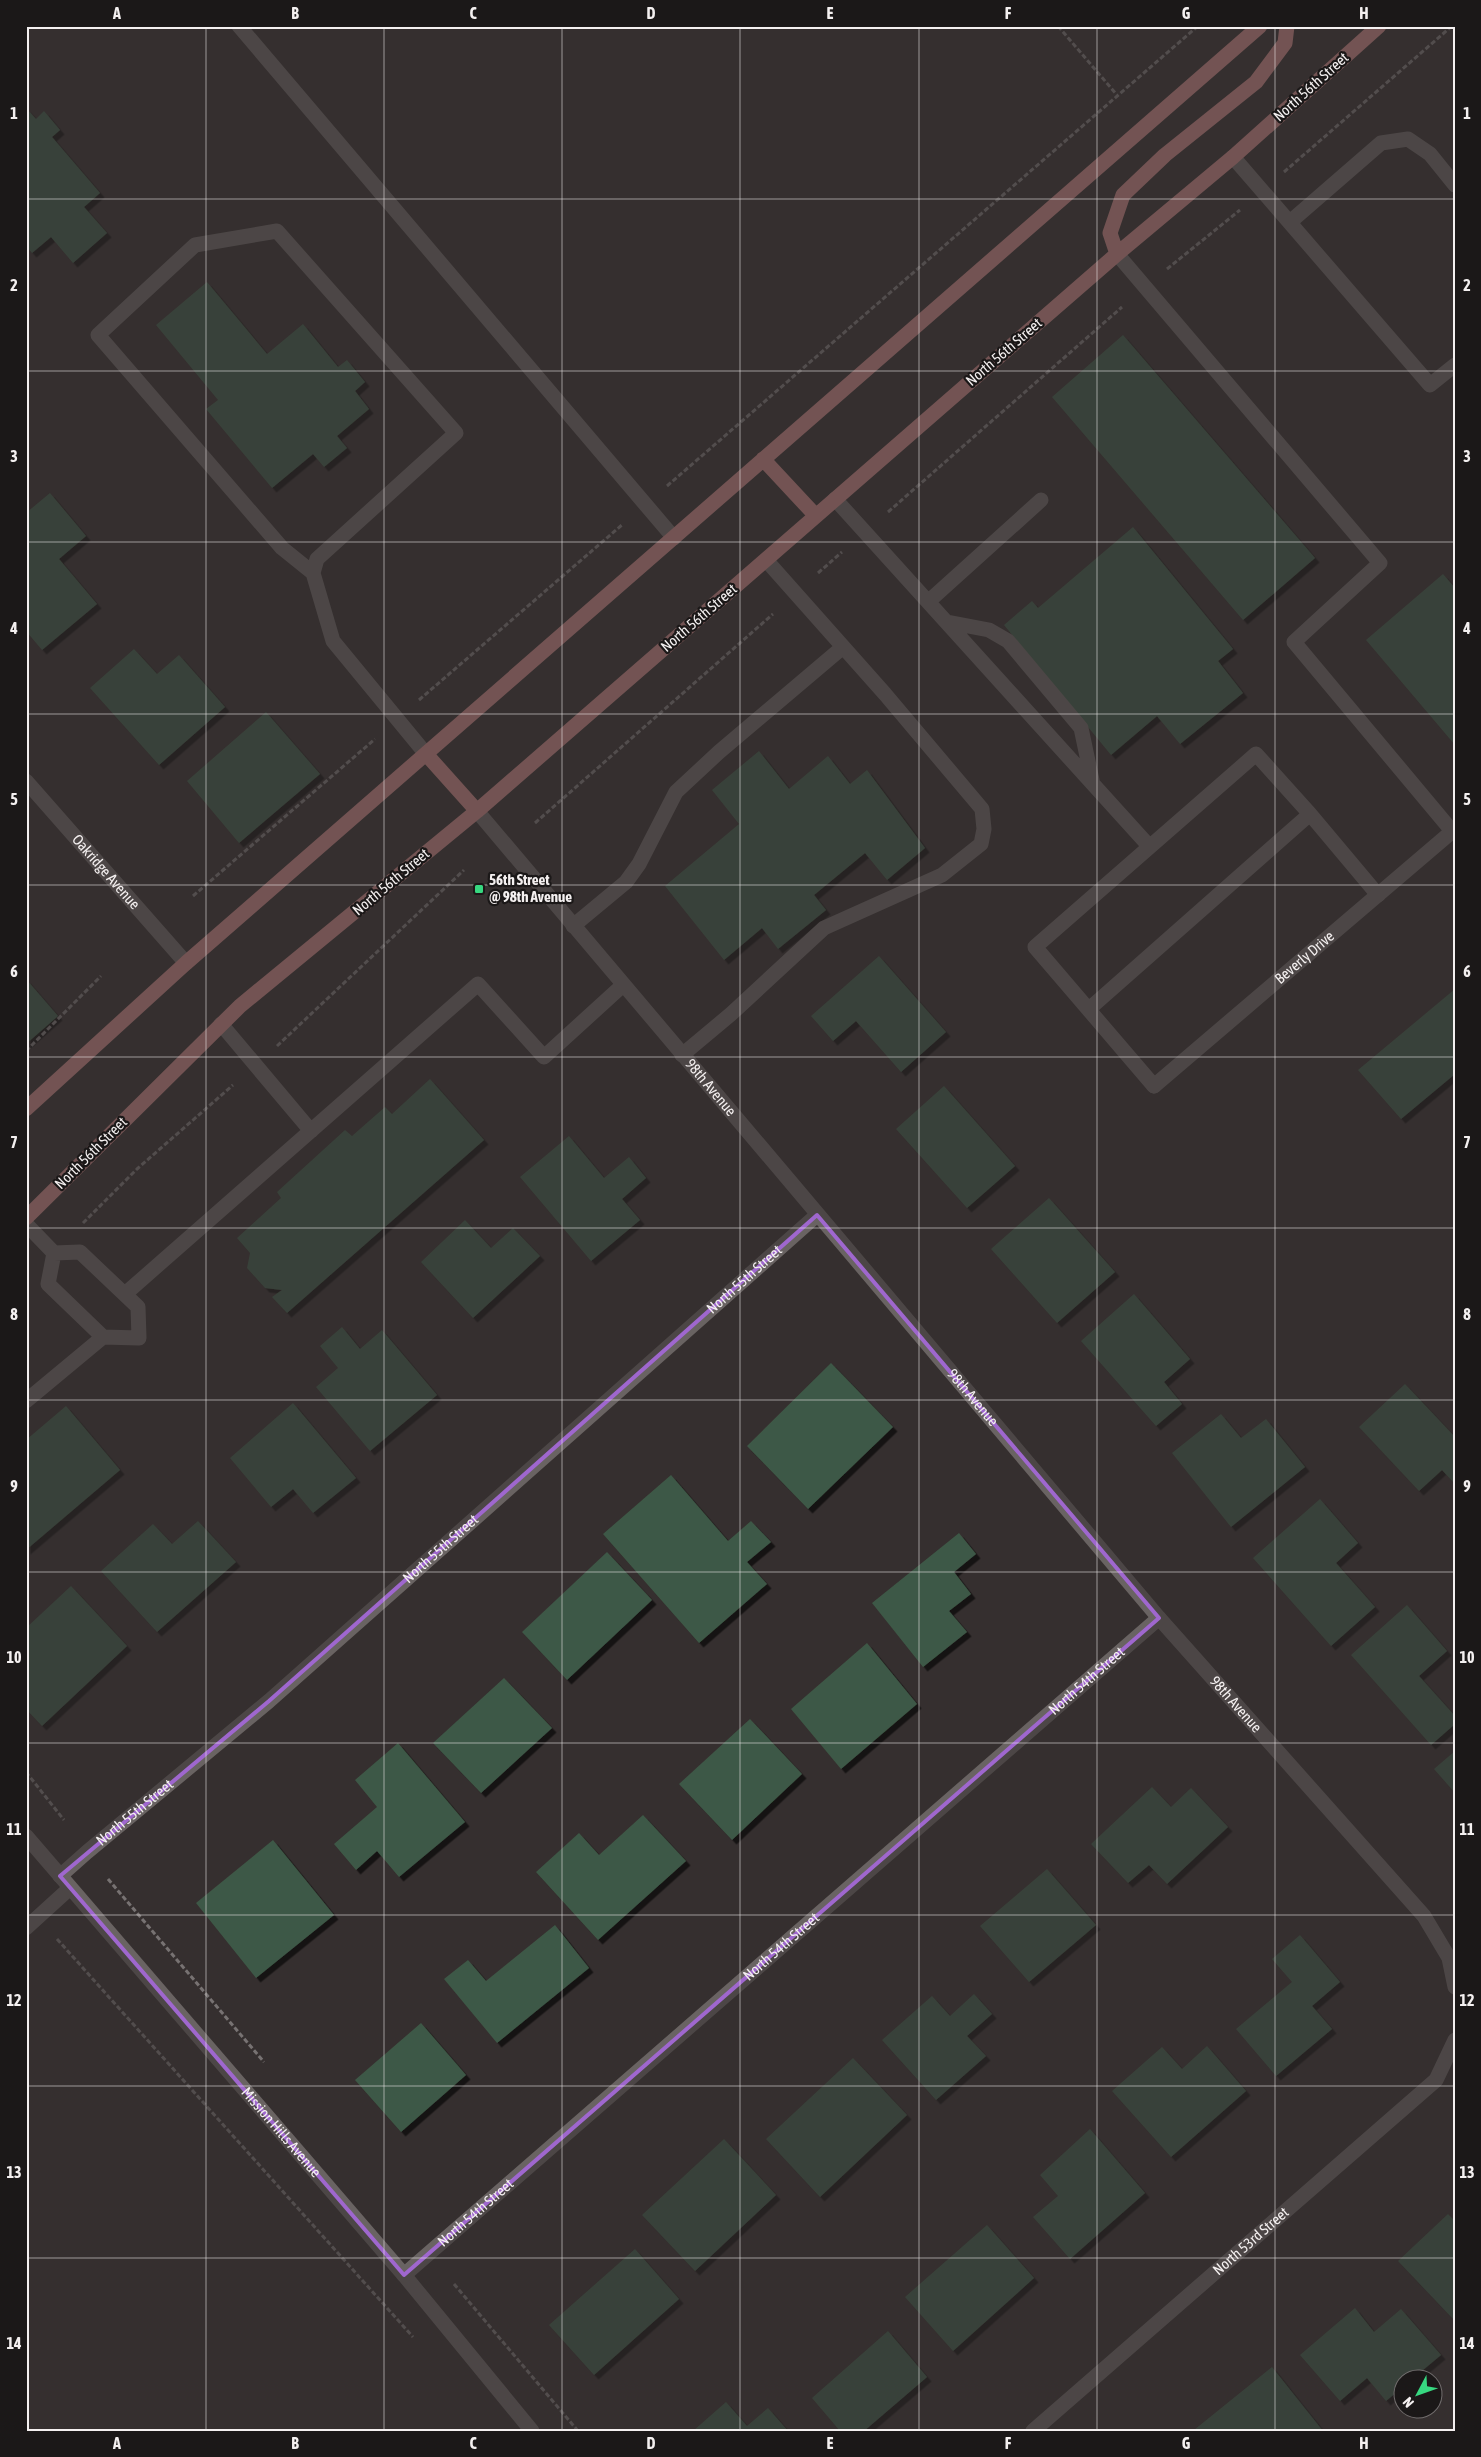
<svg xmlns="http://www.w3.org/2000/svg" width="1481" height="2457" viewBox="0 0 1481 2457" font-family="'Asap Condensed',sans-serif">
<defs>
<filter id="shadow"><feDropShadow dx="4.5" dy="4.5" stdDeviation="0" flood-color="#0009"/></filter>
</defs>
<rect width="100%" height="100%" fill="#352f2f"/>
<path fill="#3e5846" filter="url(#shadow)" d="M26,108L36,119L44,111L60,130L52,137L100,193L84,207L107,233L73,263L51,237L32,253L26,246Z
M207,282L267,354L303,324L338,367L347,360L365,382L355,391L369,409L337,436L347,448L324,467L313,454L272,488L206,409L218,400L156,325Z
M1123,335L1315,558L1243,620L1052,397Z
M50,493L86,536L59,559L97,604L42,650L26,631V513Z
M1133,527L1233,649L1218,661L1243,693L1180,744L1157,716L1111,755L1004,625L1032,601L1038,608Z
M1443,574L1455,588V745L1366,640Z
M134,649L157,674L179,655L225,707L159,765L90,688Z
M266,712L320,774L239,843L187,781Z
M759,751L789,789L828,756L850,784L867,770L925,848L887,880L865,853L814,895L826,910L778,949L762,928L724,960L665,886L739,824L712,790Z
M879,956L946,1032L901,1072L856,1021L833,1041L811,1016Z
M26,979L58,1016L26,1044Z
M1455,989V1074L1401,1119L1358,1070Z
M430,1079L484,1140L287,1313L272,1297L282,1290L265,1288L247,1268L250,1253L237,1238L281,1198L277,1192L345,1130L352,1136L385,1107L392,1114Z
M944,1086L1015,1166L967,1208L896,1129Z
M569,1136L604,1178L629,1157L646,1178L622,1199L640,1220L591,1261L520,1177Z
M1049,1198L1115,1272L1057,1323L991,1249Z
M465,1220L491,1248L513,1228L540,1256L473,1318L421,1262Z
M1134,1294L1190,1359L1164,1382L1182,1404L1156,1426L1081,1341Z
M342,1327L360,1349L382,1330L437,1395L370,1451L316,1387L338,1368L320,1346Z
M831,1363L893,1427L808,1509L747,1446Z
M1405,1384L1455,1437V1484L1442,1470L1419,1491L1359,1427Z
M293,1403L356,1478L313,1513L293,1489L271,1507L230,1458Z
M66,1406L120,1470L26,1550V1440Z
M1221,1414L1241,1438L1266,1419L1305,1467L1231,1527L1172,1453Z
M671,1475L728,1541L751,1521L771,1542L747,1562L767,1584L699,1643L603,1534Z
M1320,1499L1358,1543L1336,1563L1375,1607L1331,1646L1253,1558Z
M198,1521L236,1562L157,1632L101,1571L153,1524L172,1544Z
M959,1533L976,1554L954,1572L971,1594L949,1611L967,1632L923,1667L872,1603Z
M607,1552L652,1600L567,1680L522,1632Z
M71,1586L127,1646L42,1726L26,1709V1628Z
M1407,1605L1447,1651L1419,1676L1455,1716V1724L1431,1745L1351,1655Z
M867,1643L917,1704L841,1769L791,1709Z
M504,1678L552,1728L481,1793L433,1743Z
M750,1719L802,1774L732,1840L679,1784Z
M398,1743L465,1822L399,1877L377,1851L356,1870L334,1844L377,1807L355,1780Z
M1455,1751V1793L1434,1769Z
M1152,1787L1171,1807L1191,1788L1228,1827L1167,1884L1149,1865L1128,1883L1091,1844Z
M643,1815L686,1861L598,1940L536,1872L579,1833L599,1855Z
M273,1840L334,1915L256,1978L196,1903Z
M1047,1869L1096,1925L1029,1982L980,1926Z
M555,1925L589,1968L497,2043L444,1979L468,1960L486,1981Z
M1300,1935L1340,1982L1312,2006L1332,2029L1276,2076L1236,2029L1292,1982L1272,1959Z
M974,1994L992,2014L967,2036L986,2056L936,2100L882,2040L932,1996L950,2016Z
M421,2023L466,2075L401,2132L355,2080Z
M1207,2046L1246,2091L1171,2157L1112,2091L1162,2047L1182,2069Z
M853,2058L907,2115L820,2197L766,2139Z
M1090,2129L1145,2193L1070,2259L1033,2217L1058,2196L1040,2175Z
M724,2139L776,2195L695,2271L642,2215Z
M1448,2214L1455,2221V2321L1398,2261Z
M987,2225L1034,2278L953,2351L905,2297Z
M635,2249L679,2299L594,2375L549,2325Z
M1355,2308L1374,2332L1401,2309L1441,2355L1411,2380H1404V2386L1386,2401L1367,2378L1340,2401L1300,2355Z
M888,2331L927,2377L864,2431H840L812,2398Z
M1272,2367L1323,2431H1194V2430Z
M726,2402L747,2426L768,2408L788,2431H693Z"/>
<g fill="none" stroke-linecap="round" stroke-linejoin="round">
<path stroke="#777272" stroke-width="3" stroke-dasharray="5 2.5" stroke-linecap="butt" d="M1058,26L1117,95
M1284,172L1452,26
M1167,269L1240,210
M667,486L1198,26
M888,512L1122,307
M818,573L842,552
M419,700L623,524
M535,823L773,614
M193,896L375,739
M277,1046L464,870
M26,1051L101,976
M83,1223L137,1169L233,1085
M26,1772L64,1820
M108,1879L264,2062
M57,1939L413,2337
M454,2284L578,2431"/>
<path stroke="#696362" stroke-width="15" d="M239,26L674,538
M1233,157L1430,385L1455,365
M1290,222L1381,143L1408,139L1430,154L1455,185
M1117,254L1380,563L1294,642L1452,831
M835,499L1149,846
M313,573L282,548L98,335L195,245L277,231L456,433L317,559L313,573L333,641L426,754
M929,601L1041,500
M947,622L989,630L1008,641L1081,728L1092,780
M1310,814L1378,895
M573,926L626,882L639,864L676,792L719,752L843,647
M1089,1009L1310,814L1256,754L1035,947L1154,1086
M221,1024L311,1131
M682,1055L731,1014L824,928L942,875L981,844L984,829L982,809L885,694L766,560
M26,1224L54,1253L80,1252L138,1307L139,1338L103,1337L48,1284L54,1253
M125,1294L478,984L544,1057L623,985
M26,1401L103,1337
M26,1928L70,1888"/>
<g stroke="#696362" stroke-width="15">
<path id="s1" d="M26,781L186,963"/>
<path id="s2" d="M477,811L1159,1618L1424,1916L1449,1958L1455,1987"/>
<path id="s3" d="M1154,1086L1455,829"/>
<path id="s4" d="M26,1836L404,2275L532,2431"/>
<path id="s5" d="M60,1876L87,1852L269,1701L817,1215"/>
<path id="s6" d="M404,2275L1159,1618"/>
<path id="s7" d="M1033,2431L1436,2080L1455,2040"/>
</g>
<path stroke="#be7f7e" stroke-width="15" d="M1117,254L1110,233L1123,195L1165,155L1256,82L1285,43L1287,26
M763,459L816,516
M426,754L477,811
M26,1109L186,963L1260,26
M26,1218L240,1006L477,811L1117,254L1233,157L1379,26"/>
</g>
<path d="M0 0H1481V2457H0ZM817,1215L1159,1618L404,2275L60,1876L269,1701Z" fill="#352f2f" fill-opacity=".55" fill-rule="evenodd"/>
<path fill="none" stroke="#9f67ce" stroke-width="4" stroke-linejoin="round" d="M817,1215L1159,1618L404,2275L60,1876L269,1701Z"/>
<path fill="none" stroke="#f4f0f0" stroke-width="1" stroke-opacity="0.55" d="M206,26V2431M384,26V2431M562,26V2431M740,26V2431M919,26V2431M1097,26V2431M1275,26V2431M26,199H1455M26,371H1455M26,542H1455M26,714H1455M26,885H1455M26,1057H1455M26,1228H1455M26,1400H1455M26,1572H1455M26,1743H1455M26,1915H1455M26,2086H1455M26,2258H1455"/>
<rect fill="#37d880" stroke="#1b1818" stroke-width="2" x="474" y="884" width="10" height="10" rx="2.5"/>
<g text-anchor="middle" stroke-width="4.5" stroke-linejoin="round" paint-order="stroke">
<g font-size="15" fill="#f4f0f0" stroke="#1b1818">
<text transform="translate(1311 87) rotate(-42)" y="5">North 56th Street</text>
<text transform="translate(1004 352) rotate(-41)" y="5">North 56th Street</text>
<text transform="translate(699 618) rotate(-41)" y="5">North 56th Street</text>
<text dy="5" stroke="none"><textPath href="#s1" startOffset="121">Oakridge Avenue</textPath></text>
<text transform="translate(391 882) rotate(-40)" y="5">North 56th Street</text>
<text dy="5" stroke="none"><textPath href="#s3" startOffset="198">Beverly Drive</textPath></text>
<text dy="5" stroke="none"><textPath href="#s2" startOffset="362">98th Avenue</textPath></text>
<text transform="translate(91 1153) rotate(-45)" y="5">North 56th Street</text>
<text dy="5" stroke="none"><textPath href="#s5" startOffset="908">North 55th Street</textPath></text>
<text dy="5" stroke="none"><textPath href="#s2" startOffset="768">98th Avenue</textPath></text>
<text dy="5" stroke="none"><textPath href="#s5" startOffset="502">North 55th Street</textPath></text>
<text dy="5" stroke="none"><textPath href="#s6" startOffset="905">North 54th Street</textPath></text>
<text dy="5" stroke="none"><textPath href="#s2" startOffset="1172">98th Avenue</textPath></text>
<text dy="5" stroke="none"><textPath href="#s5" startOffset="98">North 55th Street</textPath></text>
<text dy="5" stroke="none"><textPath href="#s6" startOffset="500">North 54th Street</textPath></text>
<text dy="5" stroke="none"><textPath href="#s4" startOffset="391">Mission Hills Avenue</textPath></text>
<text dy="5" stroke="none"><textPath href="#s6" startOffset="95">North 54th Street</textPath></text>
<text dy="5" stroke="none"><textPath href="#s7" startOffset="289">North 53rd Street</textPath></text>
</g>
<g font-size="15" font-weight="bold" fill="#f4f0f0" stroke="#1b1818" text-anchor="start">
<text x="489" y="885">56th Street<tspan x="489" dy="17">@ 98th Avenue</tspan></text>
</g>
</g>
<rect width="1481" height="2457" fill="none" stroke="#1b1818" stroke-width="55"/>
<g transform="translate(1418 2394) rotate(229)"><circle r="24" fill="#1b1818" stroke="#726e6e"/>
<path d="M0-4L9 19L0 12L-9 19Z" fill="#37d880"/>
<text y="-8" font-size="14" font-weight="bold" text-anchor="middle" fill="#f4f0f0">N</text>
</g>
<rect x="28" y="28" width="1426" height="2402" fill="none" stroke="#f4f0f0" stroke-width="2"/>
<g font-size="16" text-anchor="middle" font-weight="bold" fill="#f4f0f0">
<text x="117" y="19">A</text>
<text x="295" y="19">B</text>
<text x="473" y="19">C</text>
<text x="651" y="19">D</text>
<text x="830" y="19">E</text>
<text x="1008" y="19">F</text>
<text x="1186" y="19">G</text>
<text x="1364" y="19">H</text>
<text x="14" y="119">1</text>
<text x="1467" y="119">1</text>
<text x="14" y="291">2</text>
<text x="1467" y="291">2</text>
<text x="14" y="462">3</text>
<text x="1467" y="462">3</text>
<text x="14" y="634">4</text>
<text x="1467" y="634">4</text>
<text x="14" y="805">5</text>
<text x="1467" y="805">5</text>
<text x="14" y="977">6</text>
<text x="1467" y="977">6</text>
<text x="14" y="1148">7</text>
<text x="1467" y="1148">7</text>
<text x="14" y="1320">8</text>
<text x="1467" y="1320">8</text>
<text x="14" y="1492">9</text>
<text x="1467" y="1492">9</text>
<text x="14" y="1663">10</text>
<text x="1467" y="1663">10</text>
<text x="14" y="1835">11</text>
<text x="1467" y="1835">11</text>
<text x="14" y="2006">12</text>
<text x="1467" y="2006">12</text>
<text x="14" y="2178">13</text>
<text x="1467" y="2178">13</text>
<text x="14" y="2349">14</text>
<text x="1467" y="2349">14</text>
<text x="117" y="2449">A</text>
<text x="295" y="2449">B</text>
<text x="473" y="2449">C</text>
<text x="651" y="2449">D</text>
<text x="830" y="2449">E</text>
<text x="1008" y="2449">F</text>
<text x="1186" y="2449">G</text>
<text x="1364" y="2449">H</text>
</g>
</svg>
